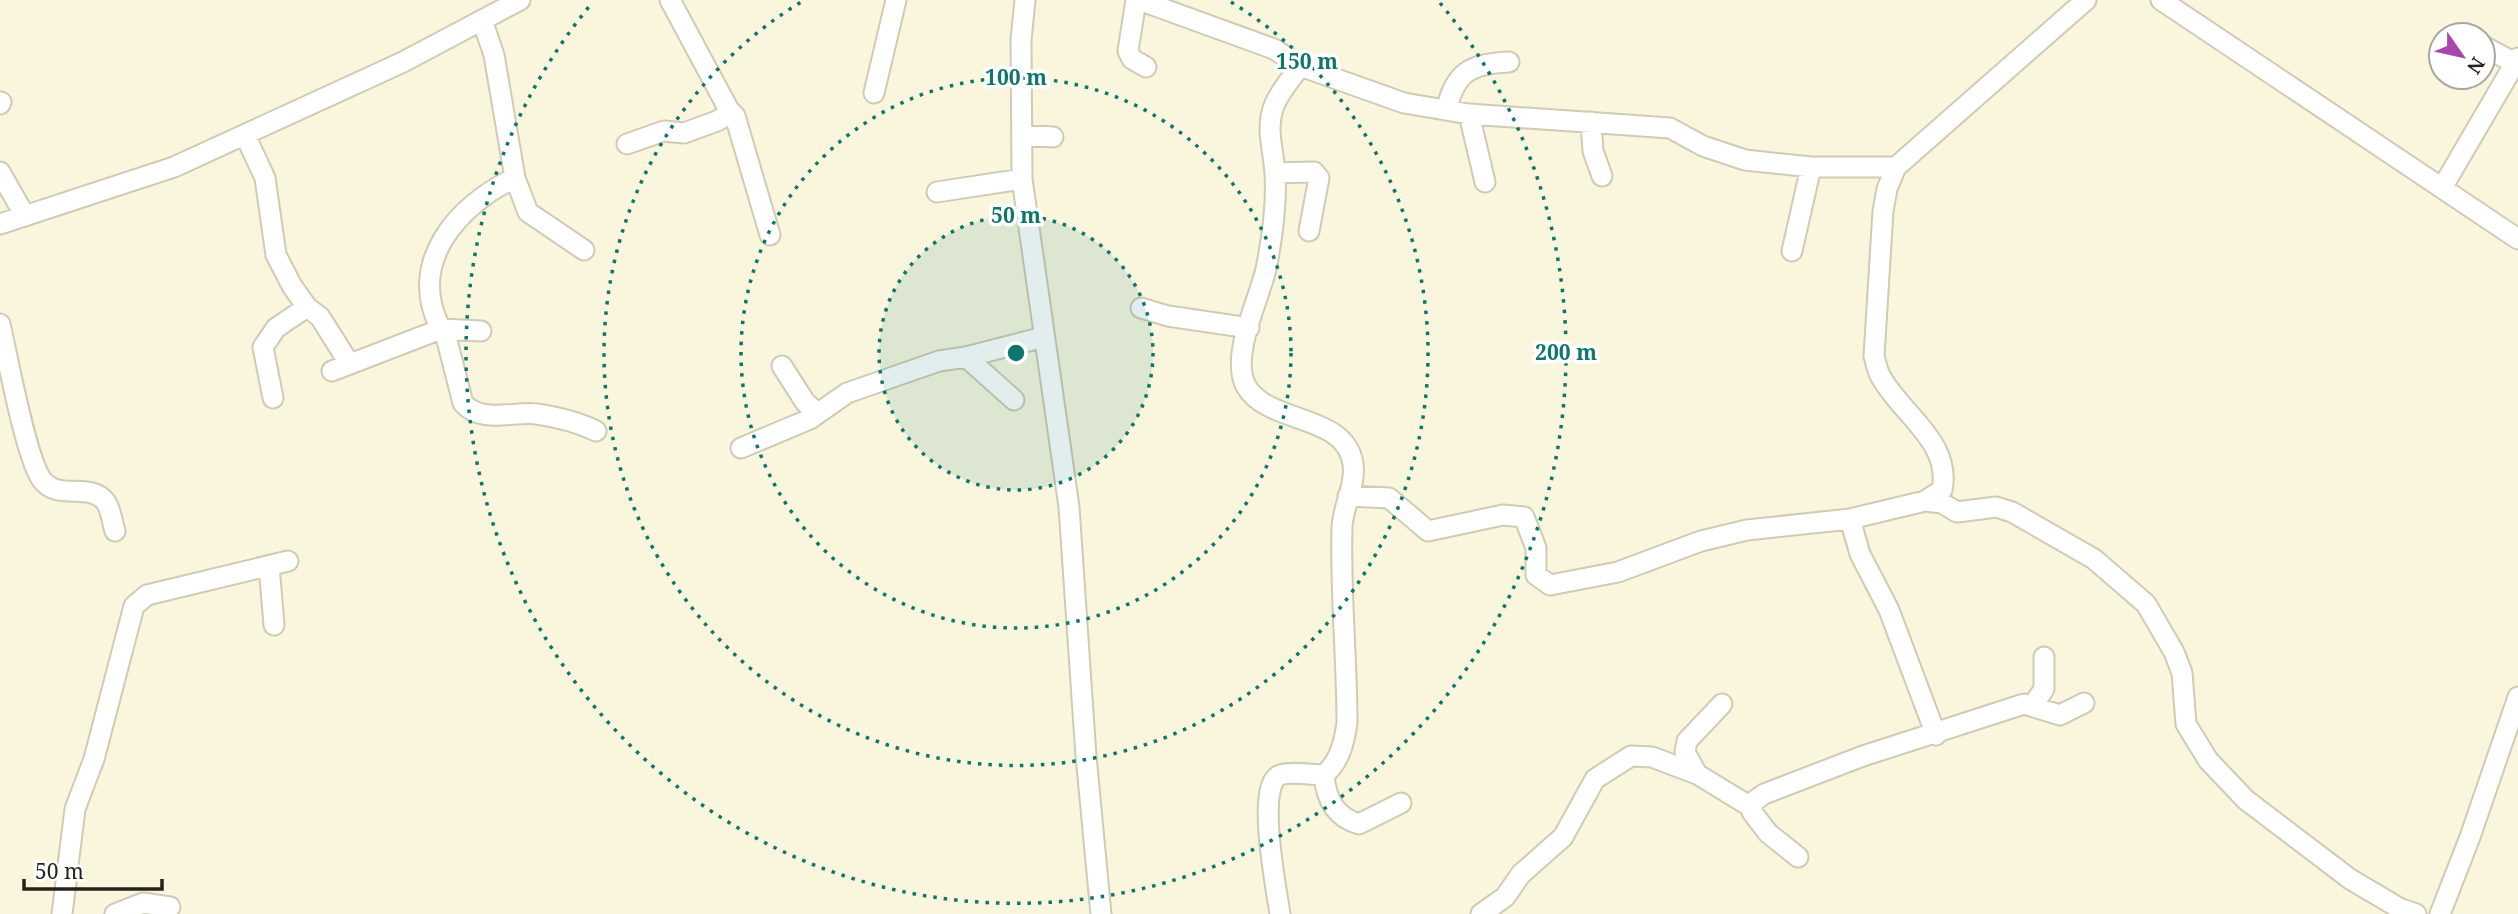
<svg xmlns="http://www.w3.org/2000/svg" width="2518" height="914" viewBox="0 0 2518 914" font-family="'Noto Serif',serif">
<rect width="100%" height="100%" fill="#faf6de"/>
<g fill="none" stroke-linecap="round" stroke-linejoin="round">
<g stroke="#cfcbb4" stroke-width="23">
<path id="minor" d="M1025,0L1021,40L1022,179L1069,507L1086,756L1101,914
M1136,0L1128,51L1132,59L1146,67
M1139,0L1274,49L1300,66L1404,103L1469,114L1670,128L1703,146L1745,160L1811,167H1896L2086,0
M2161,0L2518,239
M482,20L494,55L515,178L528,212L584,250
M2483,46L2515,63
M874,93L896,0
M0,104L1,102
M729,110L735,116L770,235
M1446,110C1456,72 1469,64 1509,62
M1469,114L1485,182
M1591,122L1593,151L1602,176
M245,135L265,178L276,255L292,286L307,307L320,317L349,363
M1022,135L1053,137
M627,144L664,131L684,133L717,121L727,115L729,110L670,0
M1896,167L1887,189L1883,211L1874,356C1876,362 1877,371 1881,377C1901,414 1952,442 1942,490L1925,501
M0,172L25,216
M1275,173L1314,172L1319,178L1309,231
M2442,188L2518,58
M937,192L1022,179
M0,224L174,167L403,62L520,0
M1792,251L1811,167
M1141,308L1168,316L1249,328
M0,324C7,354 26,459 42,480C58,501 89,482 105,501C111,508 112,522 115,531
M441,329C406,264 457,205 515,178
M444,329L463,403C481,424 514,411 537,414C557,417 578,422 596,431
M966,357L1014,400
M782,366L805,402L817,413
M332,371L441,329L481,331
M273,398L263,347L276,328L307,307
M741,448L810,419L847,393L939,361L966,357L1044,337
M1348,496L1389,498L1428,531L1503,515L1524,517L1536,548V575L1550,585L1618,572L1701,541L1747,530L1850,519L1925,501L1942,503L1957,512L1996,507L2012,512L2094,559L2146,604L2174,652L2182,673L2186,724L2208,760L2246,800L2350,879L2399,908L2416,914
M1850,519L1860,554L1889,610L1936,735
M269,566L274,625
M2033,705L2044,689V657
M1697,774L1685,752L1687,741L1722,704
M1324,775C1326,799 1335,817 1359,824L1401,803
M1798,857L1768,833L1752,812L1753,802L1764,794L1863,756L2024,704L2060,715L2084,703
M62,914L75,809L94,759L134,606L147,595L288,561
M115,914L143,903L170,907
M1280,914C1277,892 1255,784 1280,775C1292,771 1312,775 1324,775C1340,761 1344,743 1347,723C1347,658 1340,592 1342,527C1343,506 1356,485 1353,464C1346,413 1268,425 1246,386C1230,356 1259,300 1266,269C1272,239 1277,205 1275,174C1274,151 1265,129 1274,106C1279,92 1292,78 1300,66
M1481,914L1505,897L1521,874L1563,837L1595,779L1631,756L1652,757L1697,774L1751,807
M2440,914L2470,837L2518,697"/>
</g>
<use href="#minor" stroke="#fff" stroke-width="19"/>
</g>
<circle cx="1016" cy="353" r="137" fill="#0f766e" fill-opacity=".12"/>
<g fill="none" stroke="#0f766e" stroke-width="3.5" stroke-dasharray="3.5 7">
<circle cx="1016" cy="353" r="137"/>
<circle cx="1016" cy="353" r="275"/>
<path d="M1231 2A412 412 0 1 1 801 2"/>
<path d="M1440 3A550 550 0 1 1 592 3"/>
</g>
<circle cx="1016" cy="353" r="10" fill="#0f766e" stroke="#fff" stroke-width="3.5"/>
<g font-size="21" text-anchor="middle" font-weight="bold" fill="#0f766e" stroke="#fff" stroke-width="7" stroke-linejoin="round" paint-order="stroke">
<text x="1307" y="69">150 m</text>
<text x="1016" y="85">100 m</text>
<text x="1016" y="223">50 m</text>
<text x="1566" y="360">200 m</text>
</g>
<g transform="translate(2462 56) rotate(124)"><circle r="33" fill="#ffffff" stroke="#a7a7a3" stroke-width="2"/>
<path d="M0-5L12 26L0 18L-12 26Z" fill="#a846ac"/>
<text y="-10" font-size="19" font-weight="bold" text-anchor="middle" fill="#24231a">N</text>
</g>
<path d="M24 879v10h138v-10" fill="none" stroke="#24231a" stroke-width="3.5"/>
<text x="35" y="879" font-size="21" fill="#24231a" stroke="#ffffff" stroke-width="5" paint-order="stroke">50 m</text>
</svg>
